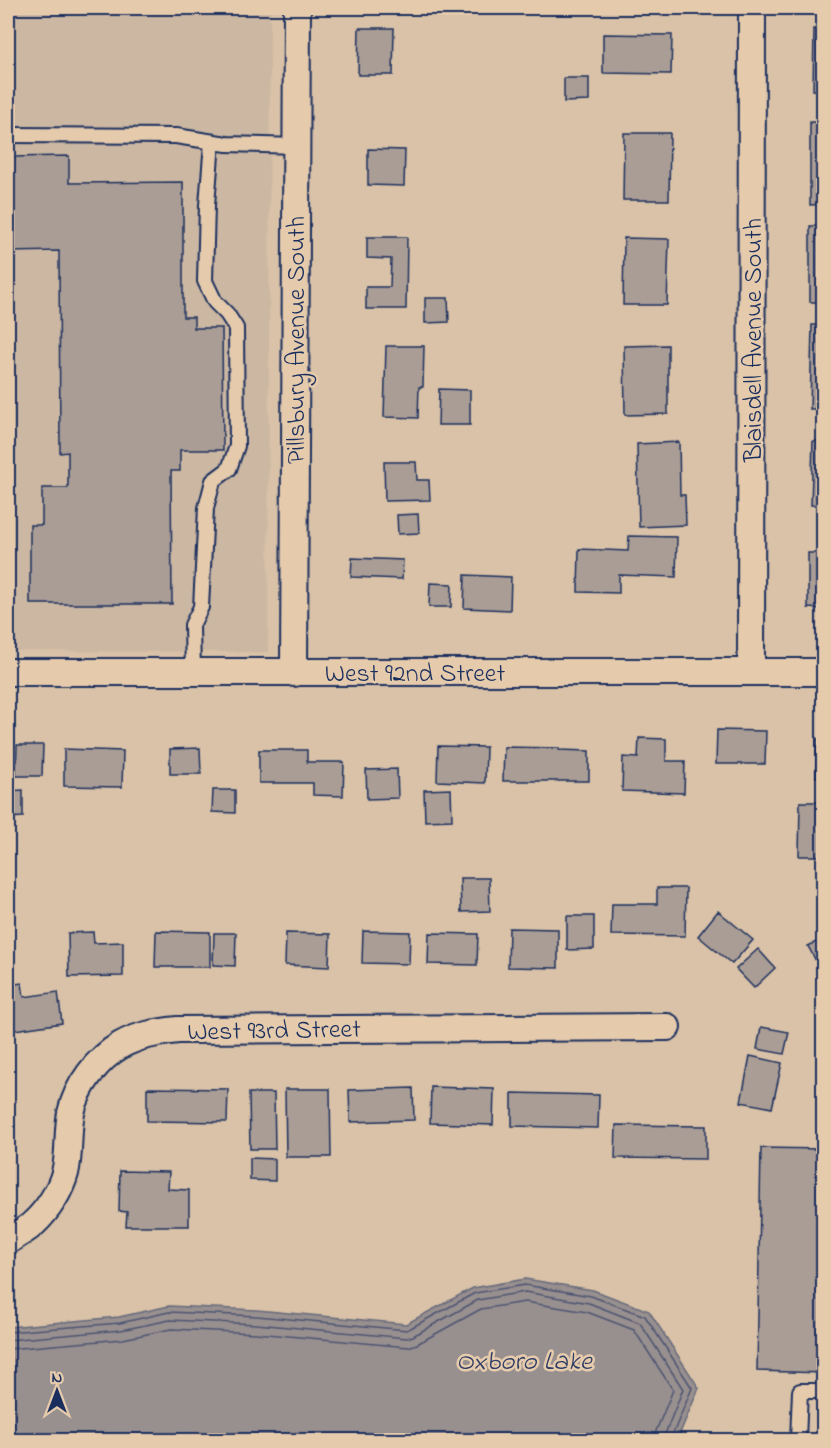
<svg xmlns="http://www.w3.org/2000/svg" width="831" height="1448" viewBox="0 0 831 1448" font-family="'Indie Flower',sans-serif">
<rect width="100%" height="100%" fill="#d9c2a7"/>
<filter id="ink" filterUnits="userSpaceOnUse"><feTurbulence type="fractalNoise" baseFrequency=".0167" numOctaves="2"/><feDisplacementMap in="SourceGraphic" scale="12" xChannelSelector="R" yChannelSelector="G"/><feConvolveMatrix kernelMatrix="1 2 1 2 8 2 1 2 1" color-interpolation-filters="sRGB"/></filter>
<g filter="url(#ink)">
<path fill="#cbb7a2" d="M8,8H270L268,652L8,651Z"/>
<path fill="#988f8f" stroke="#66697b" stroke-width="1.5" d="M525,1279L593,1290L649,1311L699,1388L677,1440H8V1327L119,1317L169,1306L257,1310L406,1324L473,1288Z"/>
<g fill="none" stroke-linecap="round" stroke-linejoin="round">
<path stroke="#4d5572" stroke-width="1.5" d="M8,1332L120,1323L169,1312L257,1316L407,1330L475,1293L525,1285L591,1296L645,1316L692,1388L672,1436V1440
M8,1340L121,1330L170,1320L256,1324L407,1338L413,1336L478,1300L525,1292L589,1303L640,1323L683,1389L665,1434L664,1440
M8,1349L123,1339L171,1329L256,1333L408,1347L417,1344L481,1309L525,1302L587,1312L634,1330L673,1390L656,1431L655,1440"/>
</g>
<path fill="#aa9d95" stroke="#1b2f5e" stroke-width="1.5" d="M359,28H394L393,75H358Z
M814,29H824V91L813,90Z
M603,34L672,35L671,74L603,73Z
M564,78H589V101L564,102Z
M810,122H824V204L810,205Z
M624,133H670L669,200H623Z
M368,149L405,150L404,186L368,185Z
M69,156V183L183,182V317H194V328H222L223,450H180V471H171L172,604H30V525H42V488H68V452L60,453L59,251L8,252V157Z
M810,226H824V302H810Z
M367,237H407L406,309H366V287H390L391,259L367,258Z
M624,238L669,239L667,305H623Z
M425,298H448L449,322L425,323Z
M812,325H824V409H810Z
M668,345V414L625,415L624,346Z
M386,346H424L423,387H419L418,418L384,417Z
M439,389L470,390V425H438Z
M813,441H824V506L811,505Z
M679,442L680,495H685L686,525L639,527L637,444Z
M384,462H416L417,480H429L430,500L385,501Z
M418,514L419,533L398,534L397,515Z
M629,536L677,537L676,577L619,575V593L578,592L579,549L628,551Z
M808,553H824V609L808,608Z
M352,558L403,560L402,579L351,577Z
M465,575L511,577L510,610L464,608Z
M430,583L452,584L451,607H429Z
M717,730L766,731L765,764H716Z
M639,738L666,739V761H685L684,793L622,791L623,757L638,758Z
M817,739H824V777H816Z
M17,745H43L42,776H16Z
M438,746L486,747L485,783L437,781Z
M504,747L559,748V750L589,751V781H503Z
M200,748L201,774H170V749Z
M64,749L123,751L122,787L64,786Z
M259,750H307V762H344L343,796L313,795V783H259Z
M397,769L398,798L367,799L366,770Z
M451,789L452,820L425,821L424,790Z
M23,790V817L8,818V791Z
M213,790H235V813L212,812Z
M800,802H824V856H799Z
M460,878H489L490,911L461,912Z
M657,888H686L685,936L611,935L612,904H657Z
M718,911L753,940L732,964L698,936Z
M567,916H594V949L567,950Z
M509,928L558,929V968L508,967Z
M156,931L210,932V967H155Z
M363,931L410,932L409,964L362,963Z
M93,932L94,943L123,942V976L69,977L68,933Z
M214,933H236L235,966L213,965Z
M286,933L330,934L329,967L285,965Z
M429,933L478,934L477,965L428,964Z
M824,938V976L808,946Z
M758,949L775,968L754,988L736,969Z
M22,983L24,997L58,992L62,1023L8,1031V985Z
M761,1027L789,1032L784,1054L757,1049Z
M750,1056L782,1063L772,1108L741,1102Z
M431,1087L494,1089L493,1125L430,1123Z
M147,1088L228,1089L227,1122L147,1121Z
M413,1088L414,1120L350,1122L349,1090Z
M285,1089H330L331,1157H286Z
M249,1093H274L275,1149H250Z
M512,1093L599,1095L598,1128L512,1126Z
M616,1125L706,1126V1159L615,1158Z
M761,1148L824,1149V1373L757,1371Z
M250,1158L275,1159V1181L250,1180Z
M120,1171L169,1172L168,1189L189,1190V1226H126L127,1212L119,1211Z"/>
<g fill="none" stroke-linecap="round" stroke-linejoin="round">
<g stroke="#1b2f5e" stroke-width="18">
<path id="service" d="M8,135L176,136L227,144L296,146
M193,673L192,625L201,607L206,508L213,481L229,469L237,446L236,328L227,314L215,302L205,281L207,205L212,142
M798,1440L800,1391H824"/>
</g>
<g stroke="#1b2f5e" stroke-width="30">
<path id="minor" d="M8,672H824
M751,672L752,8
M294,673L297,8
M8,1241C16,1235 27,1230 34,1223C48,1210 60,1191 65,1173C70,1153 67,1133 71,1113C77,1086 97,1059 121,1045C138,1035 159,1032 178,1030L667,1027"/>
</g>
<use href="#service" stroke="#e5cbac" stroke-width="14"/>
<use href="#minor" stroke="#e5cbac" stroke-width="26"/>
</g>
</g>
<g text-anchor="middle" stroke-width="5" stroke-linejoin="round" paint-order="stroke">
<g font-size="26" fill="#1b2f5e" stroke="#e5cbac">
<text transform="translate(295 340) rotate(-90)" y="9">Pillsbury Avenue South</text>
<text transform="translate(752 340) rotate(-90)" y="9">Blaisdell Avenue South</text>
<text x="415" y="681">West 92nd Street</text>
<text transform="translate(274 1029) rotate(-1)" y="9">West 93rd Street</text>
</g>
<g font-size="27" font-style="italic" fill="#2e3d65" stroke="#e5cbac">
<text x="524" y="1369">Oxboro Lake</text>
</g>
</g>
<rect width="831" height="1448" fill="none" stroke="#e5cbac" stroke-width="30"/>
<rect x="15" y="15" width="801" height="1418" fill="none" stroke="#1b2f5e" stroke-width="2" filter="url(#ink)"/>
<g transform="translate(57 1391)" stroke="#e5cbac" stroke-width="4.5" paint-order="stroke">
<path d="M0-4.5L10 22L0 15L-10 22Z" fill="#1b2f5e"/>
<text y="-9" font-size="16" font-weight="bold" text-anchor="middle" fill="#1b2f5e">N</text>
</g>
</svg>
